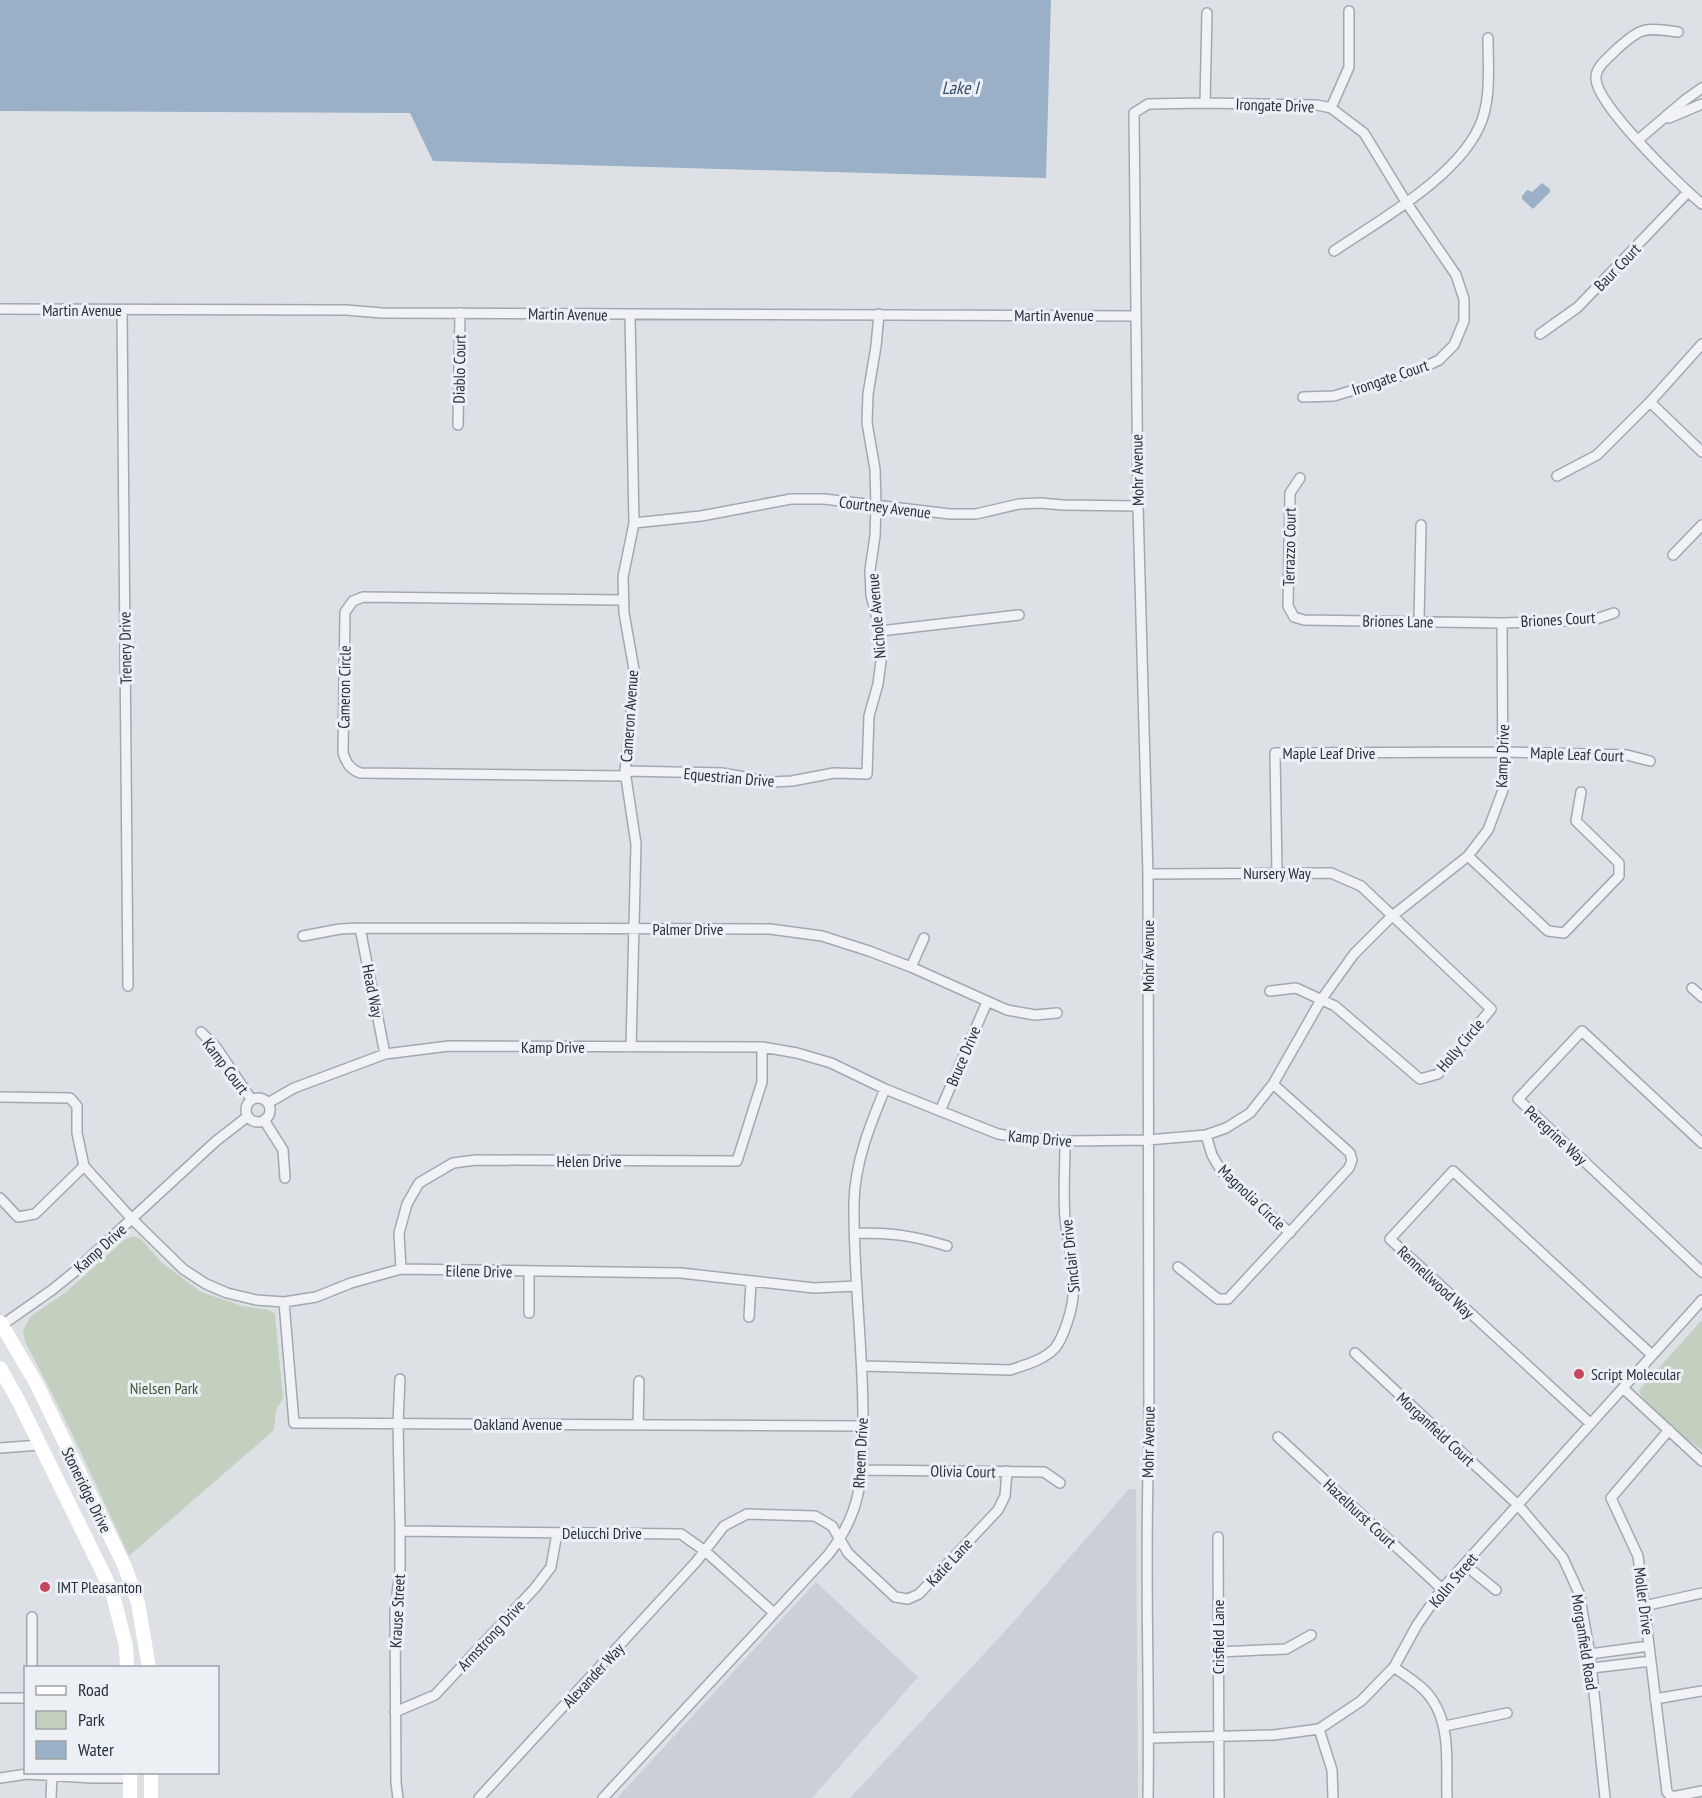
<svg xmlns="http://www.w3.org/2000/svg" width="1702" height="1798" viewBox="0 0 1702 1798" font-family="'PT Sans Narrow',sans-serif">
<rect width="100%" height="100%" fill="#dde1e6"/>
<path fill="#cbd0d8" d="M1129,1489H1136L1138,1798H850L1007,1629Z
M816,1582L918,1677L812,1798H617Z"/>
<path fill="#c4d0bf" d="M133,1236L142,1240L161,1262L201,1292L242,1306L269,1310L275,1314L283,1399L276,1410L274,1430L129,1556C96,1484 63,1412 25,1342L23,1331L30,1317L66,1292L124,1240Z
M1702,1320V1450C1688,1440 1641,1405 1639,1390Z"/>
<path fill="#99b0c6" d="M0,0H1051L1046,178L433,161L410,113L0,111Z
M1542,183L1550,189V192L1533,209L1522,199V196L1527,190L1532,192Z"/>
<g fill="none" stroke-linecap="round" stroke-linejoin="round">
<g stroke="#a3a8b0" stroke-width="12">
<path id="minor" d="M1678,32C1645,28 1642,26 1617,49C1609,57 1595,67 1596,79C1597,105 1680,186 1702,204
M1205,103L1207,13
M1331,108L1349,67V11
M1669,118L1702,104
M1638,140L1685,100L1702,88
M1334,251C1380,220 1463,174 1482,120C1491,95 1488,64 1488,38
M0,309L346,310L382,313L1136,316
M122,311L128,986
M630,315L634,523L623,577L624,613L635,675L625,771L636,844L631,1047
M1540,334L1578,307L1688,192
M1650,402L1702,452
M458,425L460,313
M1557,476L1597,455L1650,402L1702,344
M1300,478L1290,493L1288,606L1294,617L1304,620L1502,623L1593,620L1614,613
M634,523L701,516L791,499H824L950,514H976L1019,504L1040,503L1063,505L1138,506
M1673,555L1702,525
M623,600L363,597L353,601L345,612L343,753C347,764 350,769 360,773L626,776
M1419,621L1421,525
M880,631L1019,615
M625,771L722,773L772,782L792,781L834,773L867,774L869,716L878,684L881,661L880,631L871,595L870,570L875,536L876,505L875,469L867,423L868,394L876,346L879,314
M1468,856L1548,931L1564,933L1619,876V863L1576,821L1581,792
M1277,873L1275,753L1504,752L1627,755L1650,761
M1148,874L1331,873L1361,886L1491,1009L1438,1074L1420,1079L1335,1006L1296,988L1270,991
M360,928L385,1054
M303,936L340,929L360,928L770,929L822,936L869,951L911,967L1007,1010L1035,1015L1057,1013
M911,967L924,938
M1692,988L1702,997
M201,1032L216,1047L251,1099
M0,1097L70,1098L77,1106V1133L84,1166L132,1219L183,1269L206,1284L227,1293L256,1300L284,1302L316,1297L351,1283L401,1269L681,1273L814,1288L857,1286
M246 1110a12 12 0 1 1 24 0a12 12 0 1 1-24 0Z
M268,1103L294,1088L385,1054L449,1046L762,1047L797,1053L831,1063L885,1089L998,1134L1025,1138L1065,1141L1148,1140L1206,1135L1226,1128L1250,1113L1273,1084L1321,1000L1354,954L1391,917L1468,856L1488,830L1503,790L1502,623
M940,1111L987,1002
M264,1120L283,1150L285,1178
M1206,1135L1212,1155L1222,1172L1290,1233
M1702,1143L1582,1031L1518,1099L1702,1272
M0,1198L18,1217L35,1214L84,1166
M855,1233C892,1233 911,1235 947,1246
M1178,1267L1218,1299H1228L1349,1168L1352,1160L1350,1153L1273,1084
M401,1269L399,1233L407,1204L419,1183L453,1163L476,1160L737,1161L762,1082V1047
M529,1271V1313
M284,1302L294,1423L863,1426
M749,1317L751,1282
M2,1325L52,1290L73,1273L216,1141L247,1117
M1355,1353L1518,1505L1563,1558L1579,1593L1590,1654L1605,1798
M863,1366L1010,1370C1025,1365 1044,1360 1055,1348C1061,1341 1064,1332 1067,1323C1081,1282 1070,1260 1065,1219C1063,1194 1065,1167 1065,1141
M1624,1389L1702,1461
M1591,1424L1390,1239L1453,1171L1652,1355
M638,1425L639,1381
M1669,1430L1611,1498L1638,1556L1667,1792L1672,1797L1702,1791
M1278,1437L1442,1589
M0,1448L40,1445
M862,1470L1044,1472L1060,1483
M400,1531L681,1534L705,1551L774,1613
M1218,1537L1219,1798
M1465,1565L1496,1590
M1644,1606L1702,1593
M32,1617V1668
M1218,1652L1286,1649L1311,1635
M1590,1654L1649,1646
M1394,1667C1407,1677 1424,1686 1433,1701C1451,1728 1446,1767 1447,1798
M1592,1668L1651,1661
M0,1698H26
M1655,1699L1702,1691
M395,1712L435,1695L535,1588L551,1567L557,1533
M1445,1726L1507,1713
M1319,1729L1332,1770L1333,1798
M1149,1738L1274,1735L1319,1729L1361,1701L1394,1667L1417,1625L1442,1589L1702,1300
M0,1778L27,1774L92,1778H130
M51,1798L52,1776
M398,1798L396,1783L395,1611L400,1570V1531L398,1423L400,1379
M479,1798L696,1562L724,1526L747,1514L815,1516L832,1526L848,1553L895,1597L908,1599L919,1594L998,1510L1005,1496L1007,1471
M603,1798L828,1555C843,1536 853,1517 858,1494C864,1469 863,1442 863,1417C863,1345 853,1274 854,1202C855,1162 870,1125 885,1089
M1148,1798C1150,1680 1144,1562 1149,1444L1148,874L1138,506L1134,113L1148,104L1205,103L1317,105L1331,108L1364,133L1406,202L1456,275L1464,299V321L1454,345L1439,360L1416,371L1334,396L1303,397"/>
</g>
<use href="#minor" stroke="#f0f2f5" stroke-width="9"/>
<path stroke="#fff" stroke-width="14" d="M0,1322L36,1383L125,1567L138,1603L149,1668
M0,1368L18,1400L112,1591L126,1646L127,1668
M130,1798V1772
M151,1798V1772"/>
</g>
<g fill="#c8455e" stroke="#ecf0f4" stroke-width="2">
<circle cx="1579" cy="1374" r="6"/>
<circle cx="45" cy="1587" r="6"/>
</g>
<g text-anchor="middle" stroke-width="6" stroke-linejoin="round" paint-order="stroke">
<g font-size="16" fill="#27303c" stroke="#ecf0f4">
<text transform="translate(1275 105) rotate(2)" y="6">Irongate Drive</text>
<text transform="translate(1617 267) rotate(-46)" y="6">Baur Court</text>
<text x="82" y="316">Martin Avenue</text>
<text transform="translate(568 314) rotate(1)" y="6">Martin Avenue</text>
<text x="1054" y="321">Martin Avenue</text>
<text transform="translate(459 369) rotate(-89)" y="6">Diablo Court</text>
<text transform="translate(1390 377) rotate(-19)" y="6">Irongate Court</text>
<text transform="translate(1137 470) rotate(-91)" y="6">Mohr Avenue</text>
<text transform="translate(885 507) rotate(7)" y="6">Courtney Avenue</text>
<text transform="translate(1289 547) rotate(-89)" y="6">Terrazzo Court</text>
<text transform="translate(876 616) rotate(-95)" y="6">Nichole Avenue</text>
<text transform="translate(1558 619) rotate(-3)" y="6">Briones Court</text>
<text transform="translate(1398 621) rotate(1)" y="6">Briones Lane</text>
<text transform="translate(125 648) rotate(-91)" y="6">Trenery Drive</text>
<text transform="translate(344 687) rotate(-89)" y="6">Cameron Circle</text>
<text transform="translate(629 716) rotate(-86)" y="6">Cameron Avenue</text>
<text x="1329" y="759">Maple Leaf Drive</text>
<text transform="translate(1577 754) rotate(2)" y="6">Maple Leaf Court</text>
<text transform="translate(1502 756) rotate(-88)" y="6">Kamp Drive</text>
<text transform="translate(729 777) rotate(5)" y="6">Equestrian Drive</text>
<text x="1277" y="879">Nursery Way</text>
<text x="688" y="935">Palmer Drive</text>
<text transform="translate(1148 956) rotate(-90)" y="6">Mohr Avenue</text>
<text transform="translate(373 991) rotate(79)" y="6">Head Way</text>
<text transform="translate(1460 1045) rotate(-50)" y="6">Holly Circle</text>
<text x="553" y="1053">Kamp Drive</text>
<text transform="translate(963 1056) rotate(-67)" y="6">Bruce Drive</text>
<text transform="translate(226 1066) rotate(53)" y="6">Kamp Court</text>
<text transform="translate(1556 1135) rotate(43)" y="6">Peregrine Way</text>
<text transform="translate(1040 1138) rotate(5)" y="6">Kamp Drive</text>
<text x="589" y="1167">Helen Drive</text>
<text transform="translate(1252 1197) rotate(44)" y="6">Magnolia Circle</text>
<text transform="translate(100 1248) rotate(-42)" y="6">Kamp Drive</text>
<text transform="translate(1070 1256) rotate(-96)" y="6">Sinclair Drive</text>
<text transform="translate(479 1271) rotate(1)" y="6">Eilene Drive</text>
<text transform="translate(1436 1282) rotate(43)" y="6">Rennellwood Way</text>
<text x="518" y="1430">Oakland Avenue</text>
<text transform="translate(1436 1429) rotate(43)" y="6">Morganfield Court</text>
<text transform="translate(1148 1442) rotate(-89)" y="6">Mohr Avenue</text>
<text transform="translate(860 1453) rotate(-87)" y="6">Rheem Drive</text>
<text transform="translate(963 1471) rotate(1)" y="6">Olivia Court</text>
<text transform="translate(87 1490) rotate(64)" y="6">Stoneridge Drive</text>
<text transform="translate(1360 1513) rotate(43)" y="6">Hazelhurst Court</text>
<text x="602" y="1539">Delucchi Drive</text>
<text transform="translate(949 1562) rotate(-47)" y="6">Katie Lane</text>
<text transform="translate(1453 1580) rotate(-50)" y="6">Kolln Street</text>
<text transform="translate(1644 1601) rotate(83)" y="6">Moller Drive</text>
<text transform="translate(397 1611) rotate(-87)" y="6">Krause Street</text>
<text transform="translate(491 1635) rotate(-47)" y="6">Armstrong Drive</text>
<text transform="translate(1218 1637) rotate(-90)" y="6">Crisfield Lane</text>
<text transform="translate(1585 1642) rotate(81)" y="6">Morganfield Road</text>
<text transform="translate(593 1675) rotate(-47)" y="6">Alexander Way</text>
</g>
<g font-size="16" fill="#27303c" stroke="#ecf0f4" text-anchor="start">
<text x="1591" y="1380">Script Molecular</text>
<text x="57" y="1593">IMT Pleasanton</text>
</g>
<g font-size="16" fill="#3d5735" stroke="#ecf0f4">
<text x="164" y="1394">Nielsen Park</text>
</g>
<g font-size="18" font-style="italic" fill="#33506e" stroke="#ecf0f4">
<text x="960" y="94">Lake I</text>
</g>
</g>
<rect x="24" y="1666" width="195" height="108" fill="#ecf0f4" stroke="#9da3aa" stroke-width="1.5"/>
<rect x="36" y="1686" width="30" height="9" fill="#ffffff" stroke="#9da3aa" stroke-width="1.5"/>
<text x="78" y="1696" font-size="18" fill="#27303c">Road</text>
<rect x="36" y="1711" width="30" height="18" fill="#c4d0bf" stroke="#9da3aa" stroke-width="1.5"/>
<text x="78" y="1726" font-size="18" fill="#27303c">Park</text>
<rect x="36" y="1741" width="30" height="18" fill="#99b0c6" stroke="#9da3aa" stroke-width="1.5"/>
<text x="78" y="1756" font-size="18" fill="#27303c">Water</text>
</svg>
